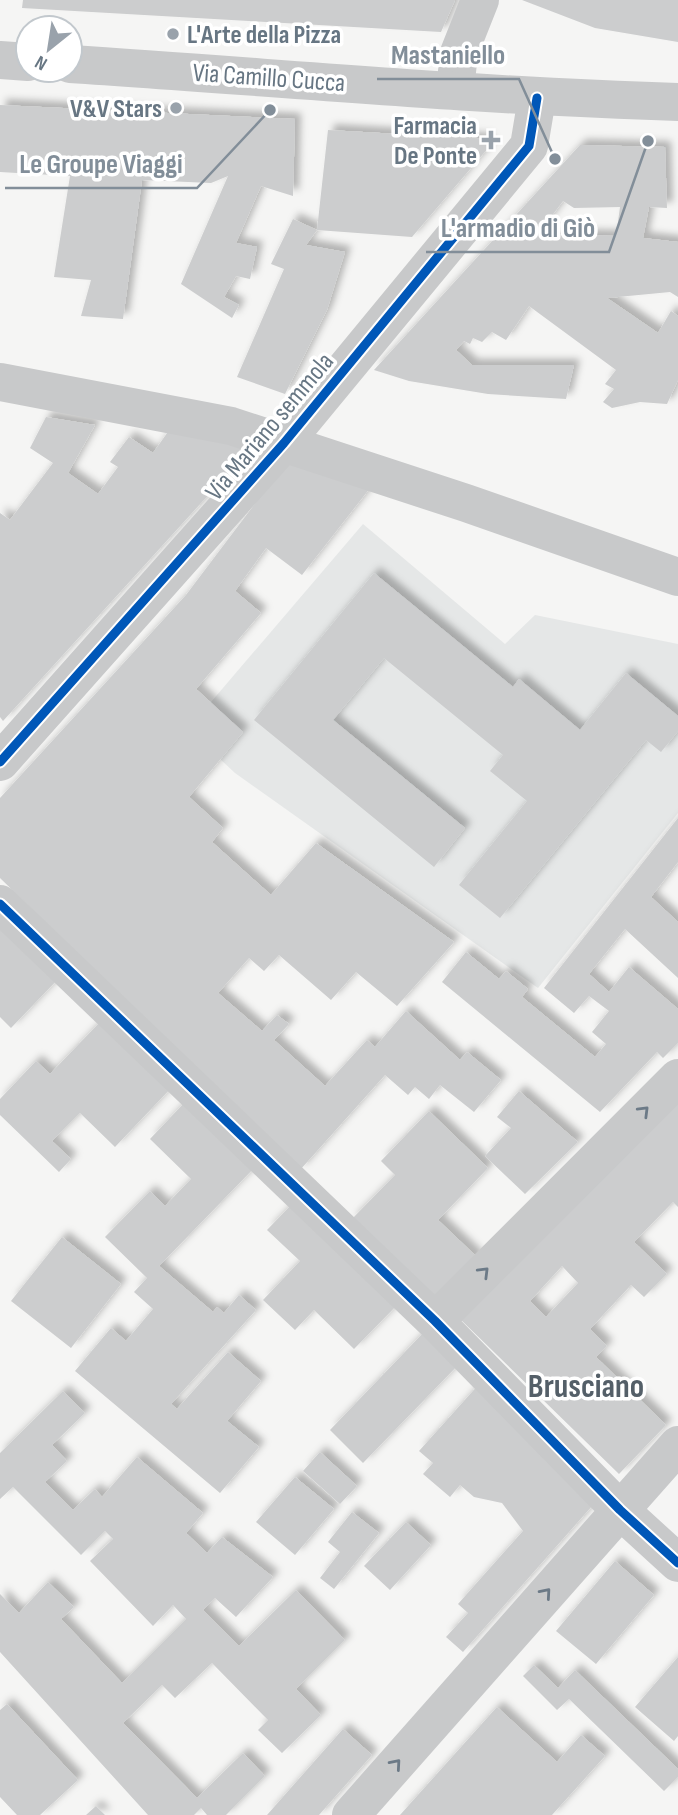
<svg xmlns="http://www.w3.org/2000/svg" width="678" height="1815" viewBox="0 0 678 1815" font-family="'Sofia Sans Condensed',sans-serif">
<defs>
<filter id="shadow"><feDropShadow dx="6" dy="-6" stdDeviation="3.5" flood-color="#0004"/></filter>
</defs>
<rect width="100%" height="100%" fill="#f5f5f4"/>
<path fill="#e5e7e7" d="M363,524L505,644L535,615L678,644V813L538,988L235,773L188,729Z"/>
<path fill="#cccdce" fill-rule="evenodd" filter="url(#shadow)" d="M23,0H455L441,32L22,8Z
M522,0H678V42L595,28Z
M0,105L295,119L293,196L261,186L236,243L257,247L250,279L236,276L224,297L239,305L232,318L181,284L228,176L211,183L142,180L123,319L81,316L91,280L54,277L70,176L0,172Z
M328,130L486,139L489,147L412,237L317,230Z
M580,145L665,147L667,208L649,207L643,238L678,242V297L670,292L607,298L658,333L671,311L678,316V380L667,404L640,402L612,408L603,402L614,389L605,384L616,370L529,306L506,340L492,332L482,342L473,338L470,344L464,341L456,350L472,365H574L566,399L488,394L409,381L374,370ZM563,201L574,208L620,207L616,236L538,234Z
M293,219L317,230L306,245L345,252L327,310L285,394L237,377L284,269L271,264Z
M46,417L95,425L68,473L98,494L118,467L110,462L129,437L153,453L170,429L254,449L201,503L3,721L0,717V513L10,520L53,463L30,448Z
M288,460L370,488L302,575L266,548L235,591L261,613L196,689L243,732L189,797L223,828L212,842L271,895L316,843L454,942L397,1006L356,972L331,1000L279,955L264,971L249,958L218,993L262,1031L277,1015L289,1024L274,1040L325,1086L367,1040L375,1047L406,1011L460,1060L467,1052L501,1080L474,1112L440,1085L429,1099L415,1087L408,1095L385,1075L300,1170L0,878V798L186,595Z
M374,573L513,687L519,679L580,730L626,673L678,716V731L661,752L646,740L500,918L459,885L527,801L490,771L503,755L384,658L333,720L465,828L434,867L254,720Z
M678,818V862L651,897L678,922V978L625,929L589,974L609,992L629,967L678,1009V1043L663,1058L657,1052L600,1112L442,982L466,952L499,979L506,971L528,989L522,997L595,1057L606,1044L592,1032L609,1011L589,996L574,1013L544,988Z
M0,920L60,977L11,1028L0,1017Z
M103,1019L173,1086L115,1147L80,1113L52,1141L71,1159L59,1172L0,1115V1099L36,1061L50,1074Z
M519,1091L578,1142L525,1194L485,1156L511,1128L497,1117Z
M187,1100L256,1166L159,1266L213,1312L217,1307L224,1313L239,1295L256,1310L171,1404L177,1409L228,1352L261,1381L227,1421L259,1447L220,1493L75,1371L111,1328L126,1341L153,1309L134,1292L147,1278L105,1237L150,1191L165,1206L191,1179L150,1139Z
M678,1101V1207L673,1202L634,1242L667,1274L644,1297L631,1285L590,1329L607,1346L596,1357L666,1425L619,1474L459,1318ZM562,1266L578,1283L546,1317L530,1301Z
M429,1111L488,1168L438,1220L478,1258L435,1302L351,1220L395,1175L381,1161Z
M294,1202L399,1303L354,1349L314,1310L295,1330L263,1300L300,1261L267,1230Z
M62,1237L121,1284L71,1348L11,1301Z
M426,1330L460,1363L363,1463L330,1430Z
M481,1382L600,1497L463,1652L446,1637L468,1613L458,1604L523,1531L502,1503L474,1497L460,1485L450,1497L423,1474L433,1463L419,1451Z
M63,1391L85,1413L52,1445L67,1461L45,1482L73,1510L95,1489L102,1497L137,1457L203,1513L186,1533L207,1553L222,1537L273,1577L236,1617L215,1598L203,1610L239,1646L296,1590L345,1640L296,1689L321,1715L282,1753L258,1730L268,1720L212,1663L175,1698L162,1685L123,1723L197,1798L243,1753L265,1776L226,1815H207L201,1808L194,1815H148L0,1652V1594L19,1613L48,1582L74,1607L61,1619L122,1683L186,1619L173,1605L153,1626L90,1561L113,1539L105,1531L81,1555L13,1487L0,1499V1453Z
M320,1452L357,1486L340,1504L303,1471Z
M295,1477L334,1509L295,1555L256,1522Z
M352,1512L379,1533L334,1589L320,1578L340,1552L328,1542Z
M406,1522L431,1545L390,1590L364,1566Z
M615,1561L654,1595L596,1664L556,1631Z
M678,1657V1736L674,1741L635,1707Z
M534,1665L558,1688L575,1670L678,1769V1777L664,1791L569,1699L557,1710L523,1676Z
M7,1704L78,1780L40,1815H17L0,1797V1710Z
M497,1707L557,1762L581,1735L605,1756L552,1815H400Z
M343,1729L372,1755L319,1815H267Z
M96,1806L105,1815H86Z"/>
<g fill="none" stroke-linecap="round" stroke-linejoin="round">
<path stroke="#c8c9ca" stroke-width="38" d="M455,90L459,53L480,0
M0,382L231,426L466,503L678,577
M0,762L284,443L529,146L537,98
M0,904L435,1321L620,1510L678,1563
M435,1321L678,1078
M351,1815L678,1445"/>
<path stroke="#c8c9ca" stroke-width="38" d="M0,60L28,62
M70,64C273,77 475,96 678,102"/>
<g stroke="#fff" stroke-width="13">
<path id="cycleway" d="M0,762L284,443L529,146L537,98
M0,904L435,1321L620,1510L678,1563"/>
</g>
<use href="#cycleway" stroke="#0057b8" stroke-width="9"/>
</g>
<defs><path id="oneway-chevron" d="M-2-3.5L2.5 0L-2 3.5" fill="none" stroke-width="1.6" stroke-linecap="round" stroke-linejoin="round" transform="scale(1.75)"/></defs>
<g stroke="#6c7a87">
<use href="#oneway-chevron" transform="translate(644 1111) rotate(-45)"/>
<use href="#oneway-chevron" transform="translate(484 1272) rotate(-45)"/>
<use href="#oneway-chevron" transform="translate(546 1593) rotate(-49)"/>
<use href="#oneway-chevron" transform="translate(396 1764) rotate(-49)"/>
</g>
<g fill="#99a2ab" stroke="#fff" stroke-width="2.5">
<circle cx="173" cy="34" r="7"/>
<circle cx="176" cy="108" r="7"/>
<path d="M487.5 129.5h7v7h7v7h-7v7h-7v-7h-7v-7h7z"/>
</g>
<g text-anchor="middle" stroke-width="7" stroke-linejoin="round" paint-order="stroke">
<g font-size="26" font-weight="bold" fill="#677683" stroke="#fff" text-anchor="end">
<text x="187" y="43" text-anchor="start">L'Arte della Pizza</text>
<text x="162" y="117">V&amp;V Stars</text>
<text x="477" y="134">Farmacia<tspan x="477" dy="30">De Ponte</tspan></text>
</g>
<g font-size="26" fill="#677683" stroke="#fff">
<text transform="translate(269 77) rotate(4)" y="9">Via Camillo Cucca</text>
<text transform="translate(269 426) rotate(-50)" y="9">Via Mariano semmola</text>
</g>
<g font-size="33" font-weight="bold" fill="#545f68" stroke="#fff">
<text x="586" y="1397">Brusciano</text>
</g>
</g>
<path fill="none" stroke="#828e99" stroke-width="2.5" d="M555 159L519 79H377M270 110L197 188H5M648 141L609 252H426"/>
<g fill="#828e99" stroke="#fff" stroke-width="2.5">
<circle cx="555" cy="159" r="7"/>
<circle cx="270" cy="110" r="7"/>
<circle cx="648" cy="141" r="7"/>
</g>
<g font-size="28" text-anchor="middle" font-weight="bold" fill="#828e99" stroke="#fff" stroke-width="7" stroke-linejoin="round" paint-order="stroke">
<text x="448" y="64">Mastaniello</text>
<text x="101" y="173">Le Groupe Viaggi</text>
<text x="518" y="237">L'armadio di Giò</text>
</g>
<g transform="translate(49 49) rotate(210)"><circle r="33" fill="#ffffff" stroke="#c2c8cd" stroke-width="2"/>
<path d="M0-5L12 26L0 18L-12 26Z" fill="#99a2ab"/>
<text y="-10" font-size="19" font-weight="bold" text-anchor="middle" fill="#677683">N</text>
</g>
</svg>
